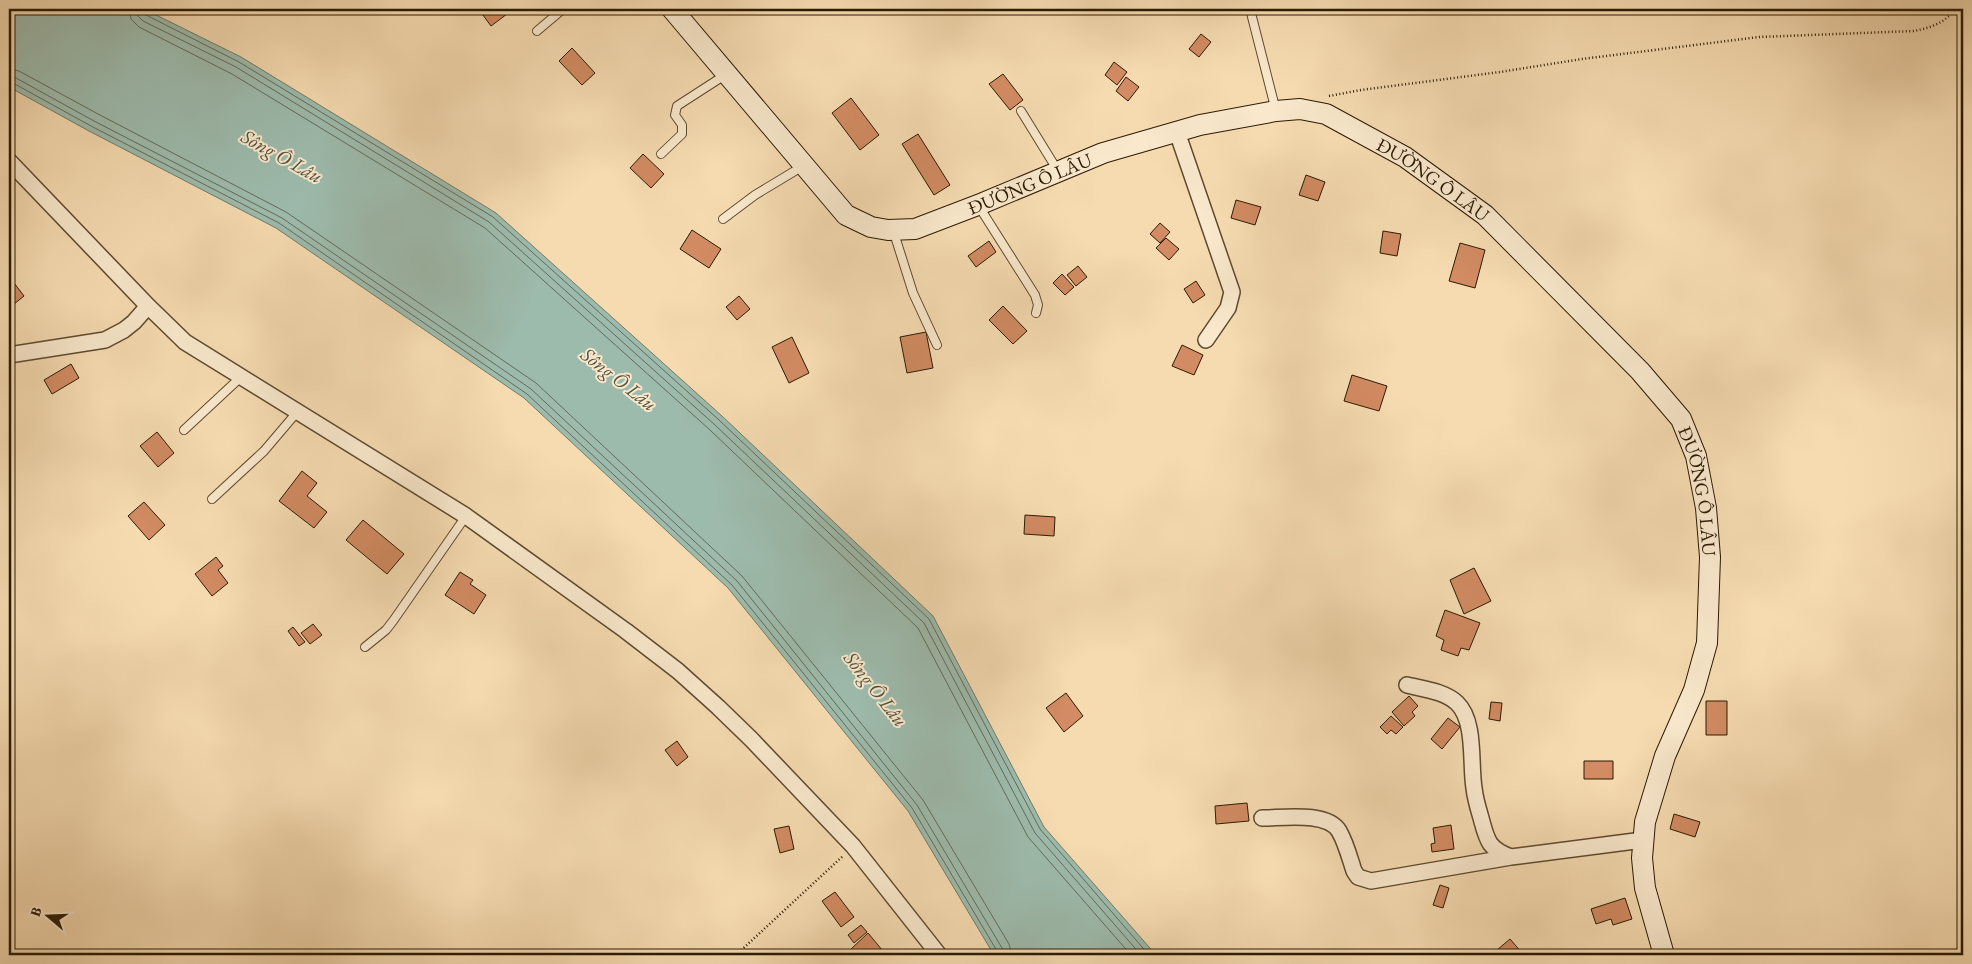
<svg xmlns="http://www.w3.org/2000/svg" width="1972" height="964" viewBox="0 0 1972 964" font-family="'EB Garamond',serif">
<rect width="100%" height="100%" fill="#f6dbb1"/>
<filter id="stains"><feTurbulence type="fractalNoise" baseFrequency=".004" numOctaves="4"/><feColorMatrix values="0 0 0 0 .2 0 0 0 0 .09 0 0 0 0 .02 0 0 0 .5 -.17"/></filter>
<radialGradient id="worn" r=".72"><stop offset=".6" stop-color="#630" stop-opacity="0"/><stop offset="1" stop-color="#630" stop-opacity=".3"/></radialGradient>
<path fill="#9dbbad" stroke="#6f7b69" d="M9,9H144L241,57L496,213L722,416L933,616L1044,827L1156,955H994L908,811L728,588L524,398L276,228L89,131L9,87Z"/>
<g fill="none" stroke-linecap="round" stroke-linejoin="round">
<path stroke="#646a58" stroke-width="1" d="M129,9L131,19L139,27L232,74L485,228L710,430L918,628L1028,837L1131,955
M137,9L138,16L143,21L236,67L489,222L715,425L924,623L1035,833L1141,955
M143,9L146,15L239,62L493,217L719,420L929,619L1040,829L1149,955
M9,69L19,71L98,114L286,212L536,383L742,576L923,800L1009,944L1012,955
M9,76L16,78L94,121L282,218L531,389L737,581L917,805L1002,948L1004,955
M9,83H13L91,126L279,223L527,394L732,585L912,808L997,951L998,955"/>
</g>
<path fill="#d28b62" stroke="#2b1a03" d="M483,9H503L507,14L491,26L480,11Z
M1201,34L1211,42L1199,57L1189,49Z
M572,48L595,73L582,85L559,61Z
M1114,62L1127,72L1117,85L1105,75Z
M1003,74L1023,100L1010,110L989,84Z
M1126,77L1139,87L1128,101L1116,91Z
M851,98L879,135L860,150L832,113Z
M918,134L950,185L934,195L902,144Z
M643,154L664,174L651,188L630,168Z
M1306,175L1325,182L1318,201L1299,195Z
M1236,200L1261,207L1255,225L1231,218Z
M1160,223L1170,232L1160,243L1150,234Z
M692,230L721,249L709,268L680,249Z
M1383,231L1401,234L1397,256L1380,253Z
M1166,238L1179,249L1169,260L1156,248Z
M989,241L996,252L976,267L968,256Z
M1460,243L1485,250L1475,288L1449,281Z
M1078,266L1087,277L1076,286L1067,275Z
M1062,274L1074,287L1065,295L1053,283Z
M11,279L24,296L9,308V280Z
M1196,281L1205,295L1193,303L1184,289Z
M739,296L750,309L737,320L726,307Z
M1003,306L1027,331L1013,344L989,320Z
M926,332L933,368L907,373L900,337Z
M792,337L809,373L789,383L772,347Z
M1182,345L1203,355L1194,375L1172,366Z
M71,364L79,378L52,394L44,380Z
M1352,375L1387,386L1379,411L1344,401Z
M157,432L174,453L158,467L140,446Z
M302,471L317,483L307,496L327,512L314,528L279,501Z
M144,502L165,525L149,540L128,516Z
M1025,515L1055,517L1054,536L1024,534Z
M363,520L404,554L387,574L346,540Z
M216,557L223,566L218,570L228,583L212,596L195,574Z
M1474,568L1491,601L1464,614L1450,580Z
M460,572L473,580L470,584L486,595L474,614L445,595Z
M1445,610L1480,623L1469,650L1461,648L1458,656L1441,650L1444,640L1436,636Z
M313,624L322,635L310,644L301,633Z
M293,627L305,642L299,646L288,631Z
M1066,693L1083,716L1064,732L1046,708Z
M1409,696L1418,706L1412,712L1415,716L1404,726L1392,712Z
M1706,701H1727V735H1706Z
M1491,702L1502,703L1500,721L1489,719Z
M1391,716L1403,727L1396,734L1391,730L1387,734L1380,727Z
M1448,718L1460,727L1442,749L1431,739Z
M677,741L688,757L677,766L665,750Z
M1584,761H1613V779H1584Z
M1247,803L1249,821L1216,824L1215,806Z
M1674,814L1700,822L1695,837L1670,829Z
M1451,825L1454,849L1432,852L1431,844L1435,843L1433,828Z
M789,826L794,849L780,853L774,829Z
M1440,885L1449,888L1443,908L1433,905Z
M835,892L854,917L841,927L822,901Z
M1625,898L1632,919L1613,925L1611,919L1596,924L1591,909Z
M861,925L867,932L854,943L848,935Z
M868,933L883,951L878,955H855L850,950Z
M1510,939L1523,954L1521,955H1491Z"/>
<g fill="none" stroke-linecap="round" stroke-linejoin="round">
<g stroke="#5e4a2e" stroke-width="10">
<path id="service" d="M1250,9L1276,111
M537,31L563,9
M1021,111L1058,171
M661,154L682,134V125L675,115L677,106L725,75
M978,205L1035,295L1038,305L1036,313
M723,219L755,195L803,166
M893,230L913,293L937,345
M184,430L242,376
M212,499L264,451L298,411
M365,647L386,630L393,621L466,516"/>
</g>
<g stroke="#5e4a2e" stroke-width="18">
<path id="minor" d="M1177,132L1232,292L1228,308L1206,340
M9,161L148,306L185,342L466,516L626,631L678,671L718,707L751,739L853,846L939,955
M9,355L105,340L124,330L134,322L148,306
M1407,685C1423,689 1444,691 1457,703C1476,721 1470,764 1474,788C1475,798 1478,808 1481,818C1487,840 1488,849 1511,857
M1262,818C1282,818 1327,811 1339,831C1346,843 1350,859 1354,871L1358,877L1371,881L1511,857L1643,840"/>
</g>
<g stroke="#2b1a03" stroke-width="22">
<g id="secondary">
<path id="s1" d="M672,9L846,215L871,227L888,230L915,229L983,203L1103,153L1200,125L1276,111L1300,109L1326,114L1405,157L1485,215L1640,371L1681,419L1696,456L1706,508L1710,557L1707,643L1694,690L1665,756L1645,822L1642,858L1645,888L1664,955"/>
</g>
</g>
<path stroke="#2b1a03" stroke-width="2.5" stroke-dasharray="1 2.5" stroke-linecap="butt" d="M1329,96L1361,90L1500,72L1582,59L1759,37L1914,31C1930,28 1945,23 1955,9
M736,955L843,856"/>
<use href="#service" stroke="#f9e8cc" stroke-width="8"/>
<use href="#minor" stroke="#f9e8cc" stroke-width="15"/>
<use href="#secondary" stroke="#f9e8cc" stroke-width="20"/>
</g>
<g text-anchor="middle" stroke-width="4" stroke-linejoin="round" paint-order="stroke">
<g font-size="19" fill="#2b1a03" stroke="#f9e8cc">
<text dy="7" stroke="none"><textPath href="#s1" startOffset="899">ĐƯỜNG Ô LÂU</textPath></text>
<text dy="7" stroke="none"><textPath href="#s1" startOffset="465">ĐƯỜNG Ô LÂU</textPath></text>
<text dy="7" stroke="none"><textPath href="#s1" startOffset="1320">ĐƯỜNG Ô LÂU</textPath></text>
</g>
<g font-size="20" font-style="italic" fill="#53523e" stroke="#f9e8cc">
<text transform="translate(282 156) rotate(29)" y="7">Sông Ô Lâu</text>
<text transform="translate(619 379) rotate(38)" y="7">Sông Ô Lâu</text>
<text transform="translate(876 689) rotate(52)" y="7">Sông Ô Lâu</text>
</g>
</g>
<rect width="1972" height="964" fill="none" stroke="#f6dbb1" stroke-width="30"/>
<rect x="10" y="10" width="1952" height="944" fill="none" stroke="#2b1a03" stroke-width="2.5"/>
<rect x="15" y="15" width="1942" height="934" fill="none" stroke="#2b1a03"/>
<g transform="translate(48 916) rotate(289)" stroke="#f9e8cc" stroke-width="4" paint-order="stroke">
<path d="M0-4L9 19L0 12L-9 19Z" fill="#2b1a03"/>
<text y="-8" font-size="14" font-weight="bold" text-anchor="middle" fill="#2b1a03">B</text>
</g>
<rect width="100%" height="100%" filter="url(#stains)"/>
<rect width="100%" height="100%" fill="url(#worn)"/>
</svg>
